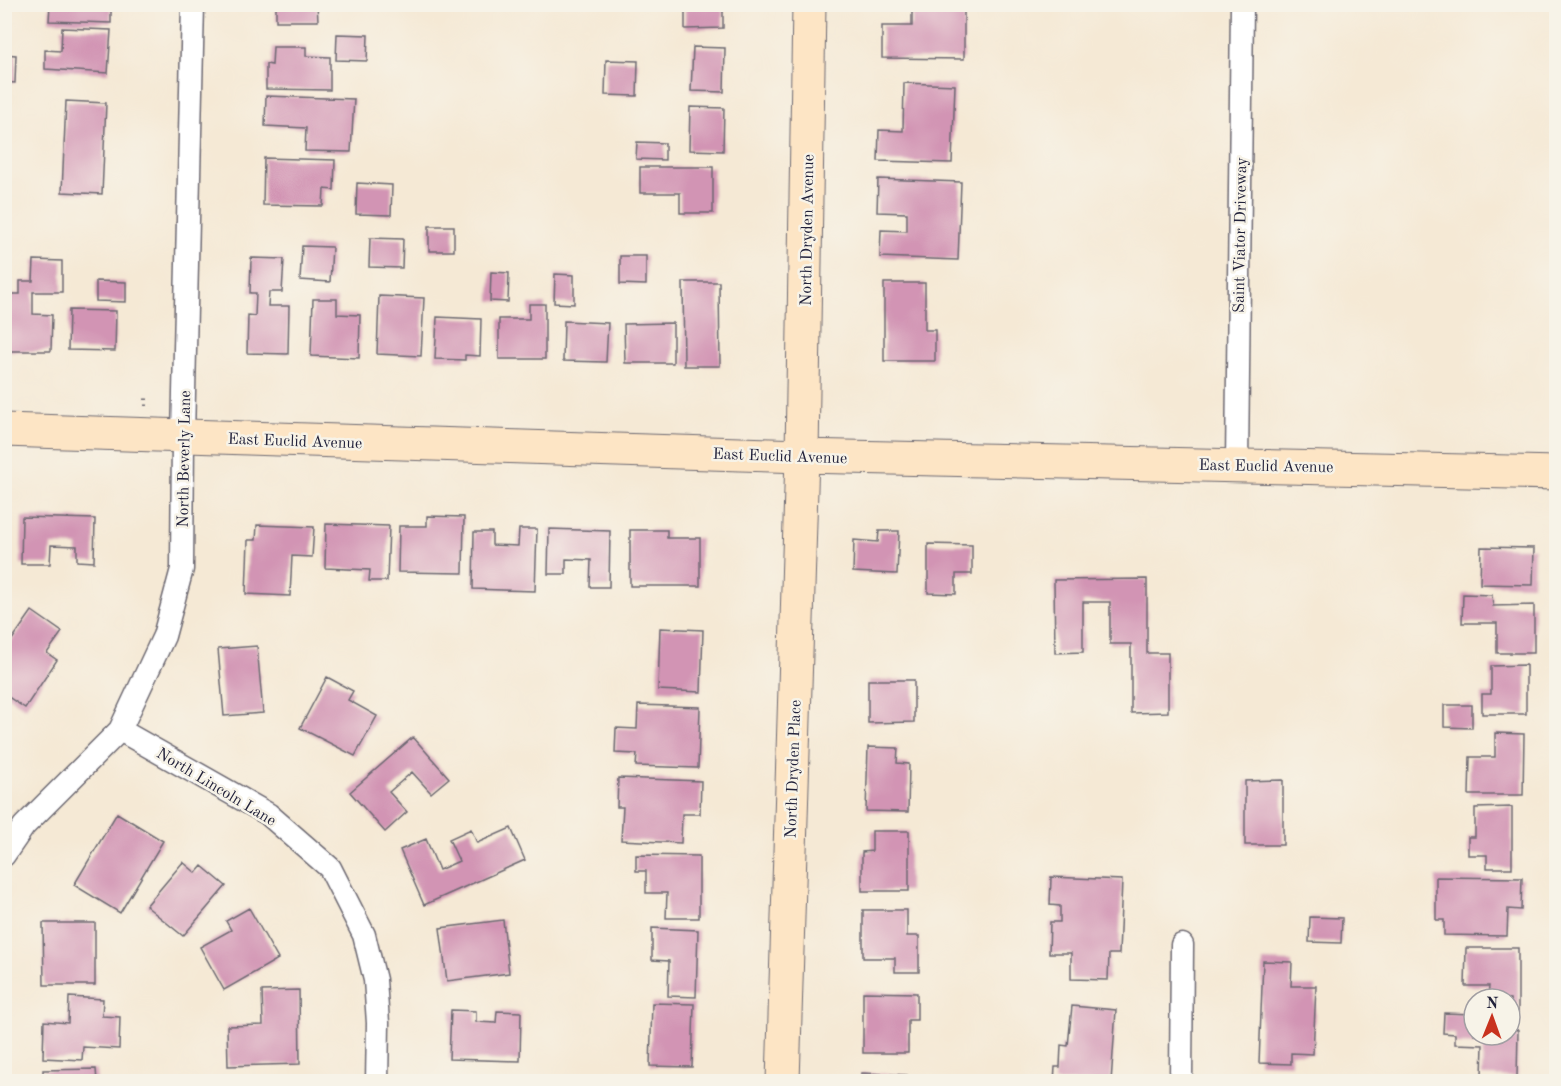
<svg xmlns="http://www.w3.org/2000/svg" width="1561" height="1086" viewBox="0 0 1561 1086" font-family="'Old Standard TT',serif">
<rect width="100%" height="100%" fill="#f7f3e8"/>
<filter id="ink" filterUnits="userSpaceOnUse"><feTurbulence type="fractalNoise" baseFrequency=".0167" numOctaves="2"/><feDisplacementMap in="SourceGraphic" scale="12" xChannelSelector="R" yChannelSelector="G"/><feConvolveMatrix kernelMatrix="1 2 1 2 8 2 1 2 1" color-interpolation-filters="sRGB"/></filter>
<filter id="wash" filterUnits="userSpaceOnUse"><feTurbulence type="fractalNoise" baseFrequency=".008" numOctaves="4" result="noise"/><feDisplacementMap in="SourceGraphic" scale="24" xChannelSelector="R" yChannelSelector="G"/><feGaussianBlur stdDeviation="1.35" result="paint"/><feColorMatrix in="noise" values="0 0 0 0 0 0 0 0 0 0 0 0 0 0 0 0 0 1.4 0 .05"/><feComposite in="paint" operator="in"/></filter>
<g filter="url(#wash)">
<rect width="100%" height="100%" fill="#f5e9d5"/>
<g id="blocks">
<path fill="#d294b4" d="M50,4H111V23L49,21Z
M276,4H317L318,21H276Z
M685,4H723V28L685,29Z
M887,4H964V59L882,58V26H912V7H887Z
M62,28L111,30L108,73L45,69V50L61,51Z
M337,34L368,35L367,61L336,60Z
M273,47H306V56L330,57V90L266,89V64L272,65Z
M693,47L725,48L724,92L691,91Z
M4,54L16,55L15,83L4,82Z
M606,60L638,61L637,96L605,95Z
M904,83L955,85L952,163L878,161L879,130L903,131Z
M266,96L354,99L351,152L305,151L306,128L265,126Z
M66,101L106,103L102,194L62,192Z
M690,107L724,108L723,151L689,150Z
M637,142L665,143V160L636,159Z
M264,158L335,160L334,190L324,189L323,206L263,205Z
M640,167H713V213H680V193H640Z
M878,179L961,182L958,260L880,257L881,230L907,231V213L877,212Z
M357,183L392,185L391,215L356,214Z
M429,226H454V251H429Z
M370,238L403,239L402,268L369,267Z
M302,246L332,247L330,282L300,280Z
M620,256H646V285L620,284Z
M251,258L284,259L282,292H269L268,306H289L288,354L247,353L248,315L255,316L256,293H250Z
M34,260L62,261V292H33V314L52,315L51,351H4L5,294H20V281H33Z
M491,272L509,273L508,302L490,301Z
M555,274L574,275V304L554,303Z
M96,281L126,282V302L96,301Z
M683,282H719L720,366H684Z
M884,283H925V330H935V361H884Z
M379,296L424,298L421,356L377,354Z
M313,299H337V314L360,315L359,358L311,356Z
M529,304H545V359H499V319H529Z
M69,310L116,311L115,351L68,350Z
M437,317L481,319L480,356L465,355V360L435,359Z
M564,321L608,323L606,362L563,361Z
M673,323V363H625L624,324Z
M427,516L464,517L463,573L398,572L399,526H427Z
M22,517L95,519L94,562L77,561V546L51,545L50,564H21Z
M326,524L389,526L387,581H369L370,570L325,568Z
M257,525L314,527L312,557L292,556L290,596L246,594L248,540H256Z
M519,529H537L535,591L473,589L474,532H492V545L518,546Z
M549,529L610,531L609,587H590L591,560L566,559V574H548Z
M630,530H667V538H700V586H630Z
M879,531H899L897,574L853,572L854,540L878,542Z
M928,544L972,545V574H956V594L928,593Z
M1481,547L1534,548L1533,585L1480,584Z
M1147,579V653H1168V712L1131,713V644H1110V602H1083V652L1055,653L1054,580Z
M1463,594L1492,595L1493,606L1534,605V653H1497V623H1462Z
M32,611L62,632L47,653L57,660L25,708L4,694V651Z
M660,628L703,630L701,692L658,690Z
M257,646L263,713L224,716L218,649Z
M1526,665V714H1482V694H1491V666Z
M327,677L353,691L348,700L377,716L355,756L300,728Z
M868,680H914V722L868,723Z
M638,705L700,707L698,768L636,766L637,754L615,753L616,728L637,729Z
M1444,705H1472V728L1444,727Z
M1495,733L1524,734L1523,795H1469L1470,757H1495Z
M413,737L449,778L431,793L412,772L389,792L407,812L385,832L350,792Z
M868,747L898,748L897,763L909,764L908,812L866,811Z
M618,778L701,781L700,814H682L681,843L621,840L623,807H617Z
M1283,780V845H1245V781Z
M1512,807V868H1487V855H1468V837H1475V808Z
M117,813L163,841L120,913L74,885Z
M511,828L525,860L424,905L400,850L426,839L439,870L459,861L449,839L471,829L477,843Z
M872,831H909V891H862V852L872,851Z
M636,855L699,856V918H666L667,893H646V871H636Z
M183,862L196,873L202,866L226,886L183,936L146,906Z
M1051,877L1122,880L1119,954H1109L1108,980L1071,979V953H1049L1050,922H1060V906L1050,905Z
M1436,877L1522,878L1521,910L1508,909L1507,936L1444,935V920H1436Z
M249,908L278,959L224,990L200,947L231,930L226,921Z
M863,910H907V936H919V972H895V958H863Z
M1310,917L1342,918L1341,943L1309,942Z
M503,920L509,973L447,981L440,928Z
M43,923H95V985H44Z
M652,928L698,930L696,997L668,996L669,961L652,960Z
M1466,948H1518V1012H1510V999H1488L1489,986H1465Z
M1263,961L1292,962L1291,986H1316L1313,1054L1291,1053V1064L1259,1063Z
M299,990L300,1064L228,1066L227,1026L263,1025L262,991Z
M863,992L917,993V1020H908V1053H863Z
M69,997L103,999L102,1016L120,1017L119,1049L83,1047L82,1060L43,1058L44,1021L68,1023Z
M652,1003L694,1004L692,1067L650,1066Z
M1072,1006L1116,1010L1111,1082H1054L1055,1067H1060L1061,1045L1068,1046Z
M451,1010L476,1011V1022L496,1023L497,1011L521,1012L520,1061L449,1059Z
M1444,1013L1473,1014L1474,1035H1510V1029L1518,1030L1517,1077L1482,1076L1483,1045L1455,1044V1034L1443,1033Z
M96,1069L97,1082H43V1070Z
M861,1073L907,1075V1082H861Z
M645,1079H694V1082H645Z"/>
</g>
</g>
<g filter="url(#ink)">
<use href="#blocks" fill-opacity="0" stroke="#6c6871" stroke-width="1.5"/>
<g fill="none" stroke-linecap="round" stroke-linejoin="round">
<g stroke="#6c6871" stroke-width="25">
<path id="street" d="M1237,465L1242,4
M120,730L268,814L330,868L364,935L375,980L378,1023L377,1082
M4,855L24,826L120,730L164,636L182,569L183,436L193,4
M1181,1082L1182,945"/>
</g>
<g stroke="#6c6871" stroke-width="35">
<path id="secondary" d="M4,430L802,456L1556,473
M783,1082L802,456L809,4"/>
</g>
<path stroke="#6c6871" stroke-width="4" stroke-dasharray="1.5 4.5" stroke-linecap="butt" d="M146,406V397"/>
<use href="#street" stroke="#fff" stroke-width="22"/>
<use href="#secondary" stroke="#fde5c5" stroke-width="33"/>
</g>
</g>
<g text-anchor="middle" stroke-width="5" stroke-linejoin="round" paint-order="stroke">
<g font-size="16" fill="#22223b" stroke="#f7f3e8">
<text transform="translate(806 230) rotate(-89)" y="6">North Dryden Avenue</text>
<text transform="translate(1239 235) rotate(-89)" y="6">Saint Viator Driveway</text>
<text transform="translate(295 440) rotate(2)" y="6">East Euclid Avenue</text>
<text transform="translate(780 455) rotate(2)" y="6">East Euclid Avenue</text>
<text transform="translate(183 459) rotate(-89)" y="6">North Beverly Lane</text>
<text transform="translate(1266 465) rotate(1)" y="6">East Euclid Avenue</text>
<text transform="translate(792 769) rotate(-88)" y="6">North Dryden Place</text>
<text transform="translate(217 786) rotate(31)" y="6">North Lincoln Lane</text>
</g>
</g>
<rect width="1561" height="1086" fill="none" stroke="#f7f3e8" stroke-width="24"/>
<g transform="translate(1492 1017) rotate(1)"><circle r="28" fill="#f7f3e8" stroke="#a29fa3" stroke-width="1.5"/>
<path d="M0-4.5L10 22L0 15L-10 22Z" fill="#c8321e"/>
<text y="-9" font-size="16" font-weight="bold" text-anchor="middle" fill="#22223b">N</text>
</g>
</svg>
